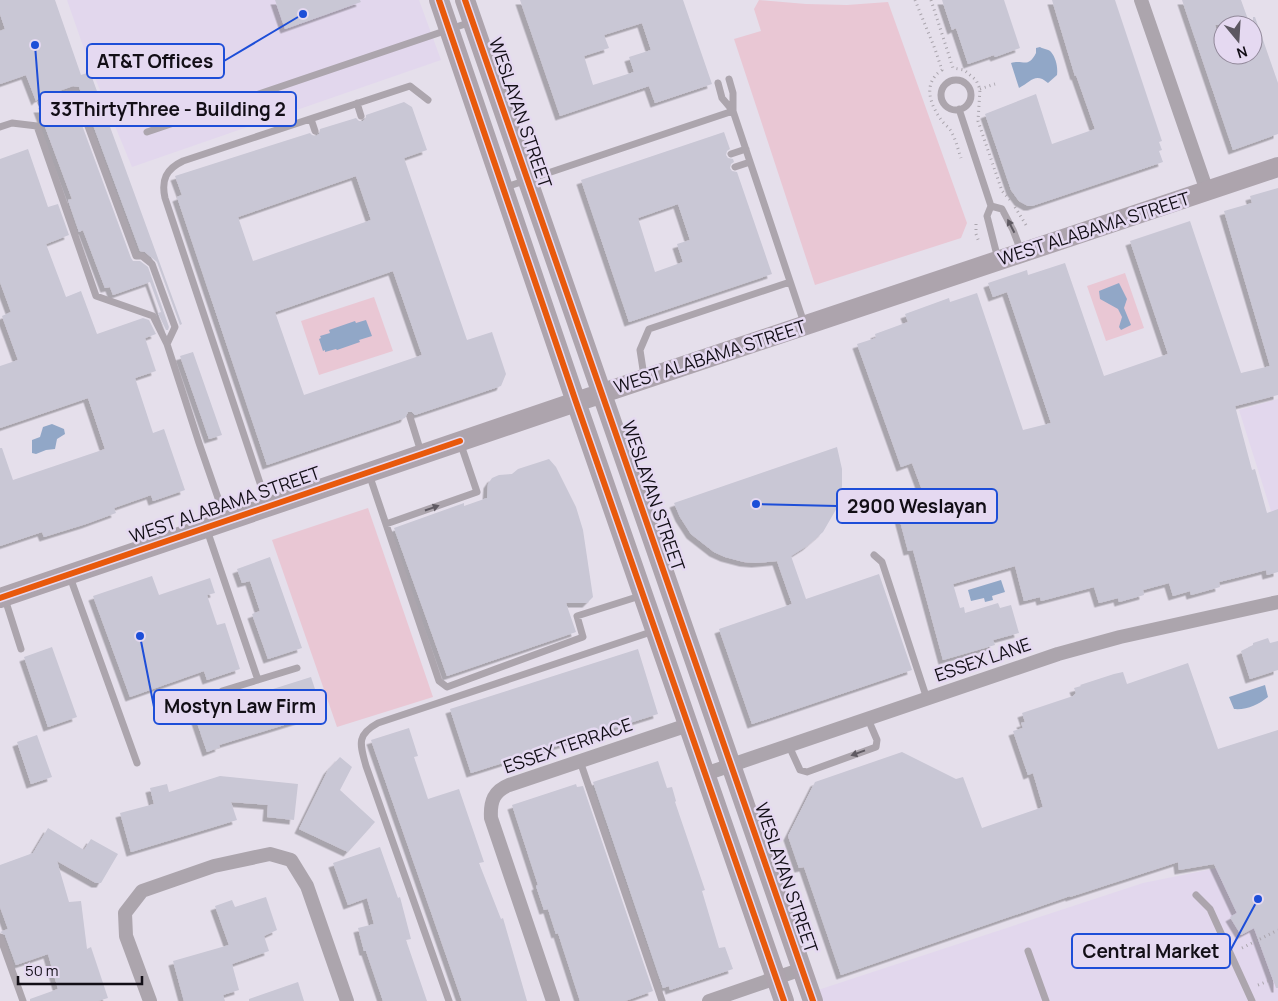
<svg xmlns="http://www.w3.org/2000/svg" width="1278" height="1001" viewBox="0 0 1278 1001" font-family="Manrope,sans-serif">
<defs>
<filter id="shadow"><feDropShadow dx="-4.5" dy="4.5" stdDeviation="0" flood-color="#0004"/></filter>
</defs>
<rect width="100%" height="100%" fill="#e5dfeb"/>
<path fill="#e2d7ed" d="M67,0H419L441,60L132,167L90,66Z
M1278,399V533L1239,410Z
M1278,853V1001H822L818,990L1143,883L1252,861Z"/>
<path fill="#e9c7d4" d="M759,0L806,4L847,5L888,2L967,223L961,238L815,285L734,39L761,31L754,9Z
M1125,273L1144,328L1106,341L1087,286Z
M374,297L393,351L319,375L301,321Z
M368,508L433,697L337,727L272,540Z"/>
<path fill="#91a7c7" d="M1040,47C1043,49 1049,49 1051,52C1056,58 1058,67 1057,75L1048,83C1035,72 1031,82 1019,88L1011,63C1023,59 1028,69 1036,53V48Z
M1119,283L1127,299L1124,308L1131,325L1121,330L1119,327L1122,317L1118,309L1100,299L1099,291Z
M366,320L372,336L359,340L360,342L337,350L336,349L325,352V350L323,351L319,339L321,338L320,336L330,333L329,330L355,321L356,323Z
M52,424L64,429L65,434L57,439L55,449L46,450L36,454L32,453V440L40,437L43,427Z
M1001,580L1005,592L992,596L993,600L985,602L984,598L971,601L968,590Z
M1265,685L1268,697C1258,705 1247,710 1234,709L1229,697Z"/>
<path fill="#c9c7d5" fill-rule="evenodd" filter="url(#shadow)" d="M0,0H55L81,75L90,72L182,324L180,325L157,262L145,252L140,251L79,87L73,86L39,98L36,101L26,75L0,84V31L5,29L0,14Z
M275,0H360L361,2L285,29Z
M520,0H683L712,84L655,103L649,86L560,116ZM642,23L651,50L629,57L634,72L593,85L584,56L609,48L604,35Z
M942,0H1004L1020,48L995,57L994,55L968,64L956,28L952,30Z
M1052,0H1115L1162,141L1159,142L1162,150L1159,151L1163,162L1032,206H1028L1019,201L1011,190L985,114L1036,94L1052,144L1095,129L1076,75L1075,76Z
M1182,0H1241L1250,25H1215L1223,48V55H1253V17H1255L1278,83V134L1233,150Z
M72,98L131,258L133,261H140L148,267L169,327L168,330H166L158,313L161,312L150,282L113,295L110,287L105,288L83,230L79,232L68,200L72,199L38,108H43Z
M404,102L412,107L427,150L404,158L467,340L492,332L506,374L501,386L415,415L412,412H408L405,418L267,465L177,197L182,195L175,176L310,133L312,135L316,136L319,134L320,129L356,118L359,121H363L366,118V115ZM356,176L371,220L253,261L238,217ZM393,271L422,355L304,395L275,312Z
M724,132L730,149L727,151L726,155L728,158L733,159L734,162L731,164L730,168L732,171L737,172L772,274L629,322L581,180ZM678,204L690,240L677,244L683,262L655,272L638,218Z
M28,149L48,207L58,204L69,235L46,244L66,297L81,291L97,334L143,318L149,320L156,334L145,338L156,371L135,378L153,433L164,429L185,490L153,501L151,495L114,508L116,513L86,524L44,537L42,532L0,546V448H2L13,480L105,449L88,398L0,428V366L18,360L2,316L11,312L0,282V159Z
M1278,188V395L1235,406L1252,470L1255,469L1267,513L1278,509V572L1267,575L1266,570L1247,575L1219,582L1220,587L1191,595L1190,591L1173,596L1169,583L1143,590L1144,595L1119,602L1118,598L1099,603L1094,587L1041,601L1040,597L1024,601L1015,566L953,584L960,608L964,607L965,613L998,603L1000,608L1011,605L1019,633L993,640L995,645L943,660L913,550L908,551L896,506L925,498L912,463L901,467L857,344L876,338L875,334L908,322L905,314L949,298L950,302L977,293L1023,430L1051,423L1007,292L993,297L988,283L1027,270L1028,275L1065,263L1104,376L1168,354L1130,241L1190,221L1241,373L1270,366L1224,211L1252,203L1250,196Z
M193,352L222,435L209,439L180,356Z
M837,447L842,469V486L838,506L823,532L807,546L791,556L806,599L879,574L912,670L752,724L719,629L792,604L777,561L756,563L744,562L725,557L714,552L691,534L680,517L674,503Z
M549,459L556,467L576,507L583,530L593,597L587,603H566L576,632L447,676L394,528L464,503V506L487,498L488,484L492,478L499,475L512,474L518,469Z
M270,557L302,648L268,659L252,614L260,611L250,581L242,583L237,569Z
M152,576L159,595L210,578L215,593L207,595L217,625L225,623L240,669L207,680L204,671L130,697L93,596Z
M1268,638L1270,643L1278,641V670L1250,679L1241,651L1253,645V643Z
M52,647L77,717L48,727L24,657Z
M638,649L658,714L471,773L450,709Z
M1188,663L1218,749L1278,730V988H1276L1254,928L1241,935L1230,917L1237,913L1214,864L1179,870L1178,862L1070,897V896L841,975L804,867L799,868L788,836L815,782L902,752L956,779L963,777L982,828L1043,807L1033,773L1028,775L1013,731L1023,728L1021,723L1025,722L1022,713L1073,696L1076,693L1074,688L1081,686L1080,685L1114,674L1123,672L1127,684Z
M311,677L323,713L219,745L220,747L207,752L191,705L203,701L206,710Z
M409,728L418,756L414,757L428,799L459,789L484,862L479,863L501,919L503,918L527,1001H462L371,740Z
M37,735L52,777L31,784L17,742Z
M340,757L352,767L340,790L375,822L348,852L299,829L328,770Z
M658,761L667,788L672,787L676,801L675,802L705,890L702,891L719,948L725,947L733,969L670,990L669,986L663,988L593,782Z
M220,776L298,784L294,820L267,817L268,805L231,802L237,820L131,852L120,813L154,804L150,788L167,784L169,792Z
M576,784L577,787L583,786L653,991L625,1001H580L558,933L556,934L548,909L544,910L536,886L538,885L512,805Z
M48,828L84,850L91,839L118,854L101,883H96L57,861L69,902L81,901L87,949L91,947L108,998L98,1001H30V999L58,989L48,954L16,965L5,935L0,932L8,929L0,907V865L33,853Z
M380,847L398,898L400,897L411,939L406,940L427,1001H383L366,951H364L358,928L374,924L367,898L348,905L333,863Z
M266,897L277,930L264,936L269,951L232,964L239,990L223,995L225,1001H184L173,961L229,945L215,906L232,900L235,907Z
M298,982L304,1001H249V999Z"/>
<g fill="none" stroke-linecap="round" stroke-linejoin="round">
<path stroke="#aaa5ad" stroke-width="3" stroke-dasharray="1 4" stroke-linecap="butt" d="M915,0L935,49L942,70C922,83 930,105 942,121C945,125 950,128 952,133C956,140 958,150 961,158
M931,0L953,68L964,70L976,80L980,89L978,121L1002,191L1010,200
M980,89L995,84
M1015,207L1026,225
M976,224V234L979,242
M1242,948L1278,930
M1258,985L1268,981"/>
<path stroke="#aca5ad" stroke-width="7" d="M729,79L733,93V111
M941 95a15 15 0 1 1 30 0a15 15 0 1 1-30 0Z
M718,83L722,98L733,111L804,323
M41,103L75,91L136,256H142L152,264L175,327L167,344
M357,103L361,116
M959,109L991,206L987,216L998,259
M311,119L315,131
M0,127L12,123L37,126L96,296L153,316L167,344L199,443L226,521
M147,132L471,22
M731,154L746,149
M735,167L750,162
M506,187L733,111
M991,206L1002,209L1013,230L1021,251
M644,376L640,350L649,329L790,282
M410,417L421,452
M369,474L439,681L447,687L583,637L577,616L640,596
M267,504L165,198C161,180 166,169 183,161L410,86L428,100
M386,524L477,492L460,442
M207,530L258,680
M874,555L882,562L927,699
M70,577L137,763
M5,599L21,649
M222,691L297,668
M789,746L800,770L807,772L876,747L877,740L868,719
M580,761L662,1001
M1196,895L1210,909L1252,1001
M0,937L23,1001
M1028,951L1046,1001
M449,1001L366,766C360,744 356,735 378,723L654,631"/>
<path stroke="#aca5ad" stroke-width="14" d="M1141,0L1207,191
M705,774L1058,654L1120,637L1278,602
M150,1001L126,936L125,913L142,891L214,866L270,854L291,860L307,886L347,1001
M553,1001L491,818C490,801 494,791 509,785L688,725
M709,1001L802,969"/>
<path stroke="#ada4ad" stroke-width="20" d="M439,0L576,402L784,1001
M465,0L813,1001
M0,598L567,405L1278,167"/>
<g stroke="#e5d9f1" stroke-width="9">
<path id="cycleway" d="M439,0L576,402L784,1001
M465,0L813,1001
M0,598L460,441"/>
</g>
<use href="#cycleway" stroke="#e8590c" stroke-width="6"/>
</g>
<defs><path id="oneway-solid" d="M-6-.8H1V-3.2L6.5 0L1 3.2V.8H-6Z" transform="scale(1.25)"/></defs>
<g fill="#5f5a62">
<use href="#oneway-solid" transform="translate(1011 226) rotate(-117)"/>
<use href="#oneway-solid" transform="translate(432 508) rotate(-19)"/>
<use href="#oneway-solid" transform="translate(858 753) rotate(160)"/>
</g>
<g text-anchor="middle" stroke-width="5" stroke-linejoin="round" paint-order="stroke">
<g font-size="18" fill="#120e16" stroke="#e5d9f1">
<text transform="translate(520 113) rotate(71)" y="6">WESLAYAN STREET</text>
<text transform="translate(1094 229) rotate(-18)" y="6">WEST ALABAMA STREET</text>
<text transform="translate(710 357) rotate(-18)" y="6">WEST ALABAMA STREET</text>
<text transform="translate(653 496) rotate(71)" y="6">WESLAYAN STREET</text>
<text transform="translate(225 505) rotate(-19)" y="6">WEST ALABAMA STREET</text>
<text transform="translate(983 660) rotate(-19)" y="6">ESSEX LANE</text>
<text transform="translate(568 746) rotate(-19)" y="6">ESSEX TERRACE</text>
<text transform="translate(786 878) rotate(71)" y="6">WESLAYAN STREET</text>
</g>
</g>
<path fill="none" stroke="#1d4ed8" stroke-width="2" d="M303 14L224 61M35 45L40 109M756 504L837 506M140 636L154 707M1258 899L1230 951"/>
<g fill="#1d4ed8" stroke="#e5d9f1" stroke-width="2">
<circle cx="303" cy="14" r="5"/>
<circle cx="35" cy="45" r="5"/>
<circle cx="756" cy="504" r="5"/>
<circle cx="140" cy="636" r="5"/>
<circle cx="1258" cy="899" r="5"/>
</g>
<g fill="#e5d9f1" stroke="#1d4ed8" stroke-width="2">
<rect x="87" y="44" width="137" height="34" rx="5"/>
<rect x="40" y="92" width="256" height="34" rx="5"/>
<rect x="837" y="489" width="160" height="34" rx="5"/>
<rect x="154" y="690" width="172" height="34" rx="5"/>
<rect x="1072" y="934" width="158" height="34" rx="5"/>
</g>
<g font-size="19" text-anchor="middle" font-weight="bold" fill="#120e16">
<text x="155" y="68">AT&amp;T Offices</text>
<text x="168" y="116">33ThirtyThree - Building 2</text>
<text x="917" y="513">2900 Weslayan</text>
<text x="240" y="713">Mostyn Law Firm</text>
<text x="1151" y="958">Central Market</text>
</g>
<g transform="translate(1238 40) rotate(162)"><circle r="24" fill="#e5d9f1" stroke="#918899"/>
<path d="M0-4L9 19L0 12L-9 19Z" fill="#5c5761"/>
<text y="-8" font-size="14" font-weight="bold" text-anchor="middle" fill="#120e16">N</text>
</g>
<path d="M18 976v8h124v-8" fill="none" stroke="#120e16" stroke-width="2.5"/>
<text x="25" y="976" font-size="15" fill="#120e16" stroke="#e5d9f1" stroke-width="4" paint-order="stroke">50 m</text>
</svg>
